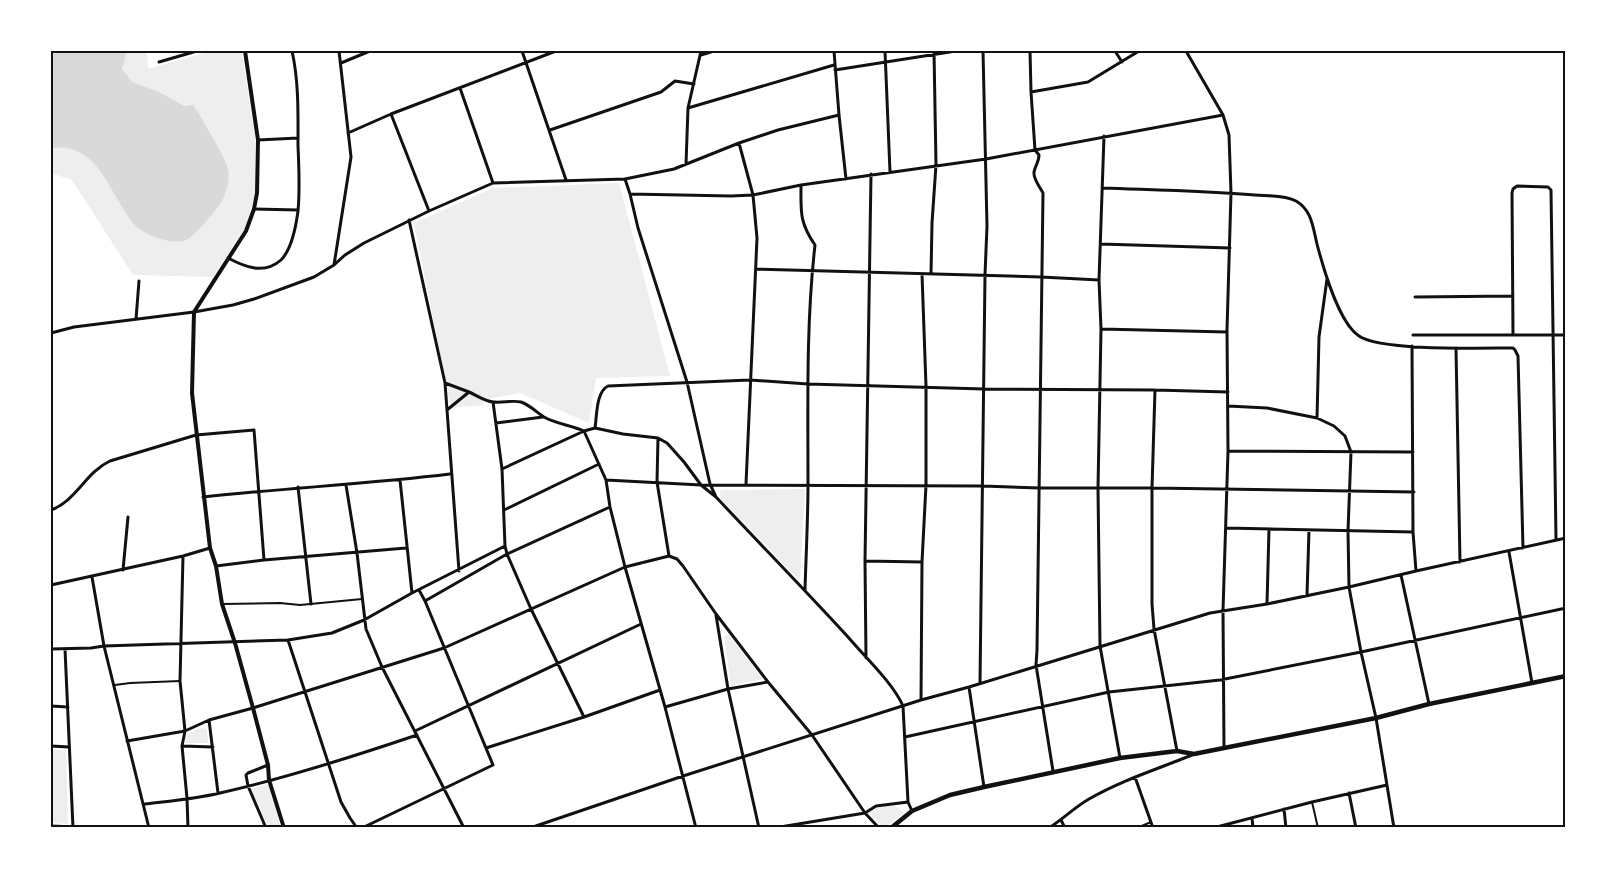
<svg xmlns="http://www.w3.org/2000/svg" width="1617" height="879" viewBox="0 0 1617 879" font-family="Poppins,sans-serif">
<rect width="100%" height="100%" fill="#fff"/>
<path fill="#eee" d="M51,51H147L148,69L211,51H240L242,54L255,137V195L245,228L213,277L133,275L72,180L51,173Z
M619,183L670,376L596,378L589,423L520,393L484,400L483,405L451,408L414,223L493,188Z
M805,489L800,581L721,499L720,490Z
M728,634L763,679L731,686L724,636Z
M201,728L207,729L208,743H186L185,735Z
M51,750H66L68,824L51,823Z
M268,784L281,828H269L251,789Z
M884,806H895L905,813L883,828L869,812Z"/>
<path fill="#d9d9d9" d="M51,51H127L122,69L132,82L159,92L184,106L193,105L196,109C206,127 219,146 227,166C231,177 227,193 221,203C217,209 194,236 188,239C175,247 144,235 135,225C110,197 100,141 51,148Z"/>
<g fill="none" stroke-linecap="round" stroke-linejoin="round">
<path stroke="#111" stroke-width="2" d="M222,604L280,603L300,605L362,599
M115,685L130,683L180,681
M1312,802L1318,828
M1137,828L1151,822"/>
<path stroke="#111" stroke-width="3" d="M522,51L566,180
M834,51L839,115L846,179
M885,51L890,172
M1030,51L1031,92L1035,150L1039,155C1039,162 1035,166 1034,172C1033,179 1040,187 1043,193L1037,650L1036,665L1053,771
M1115,51L1122,62
M1186,51L1223,115L1229,135L1231,193L1227,330L1228,451L1223,611L1224,748
M701,55L714,51
M159,62L197,51
M341,63L370,51
M835,70L956,51
M460,88L493,183
M1031,92L1088,82L1139,51
M688,108L834,65
M391,114L429,211
M550,130L661,92L675,81L694,84
M348,133L391,114L556,51
M1104,136L1099,280L1101,329L1098,488L1100,646L1120,758
M258,140L298,138
M739,143L753,195L757,238L746,484
M686,164L688,108L701,51
M625,179L630,194L731,196L753,195L801,185L986,159L1223,115
M801,185C801,211 799,222 815,245C806,324 808,404 808,484C808,519 806,555 805,590
M1103,188C1154,190 1204,191 1255,195C1268,196 1284,195 1296,201C1312,210 1313,228 1317,244C1323,267 1339,323 1359,336C1380,351 1482,348 1513,348L1515,350L1518,356L1523,548
M630,194L638,228L687,382L710,484L716,497
M254,209L298,210
M409,220L445,383L459,571
M1101,244L1230,248
M228,258C245,267 264,275 281,260C292,249 296,226 298,211C300,190 299,167 298,146C298,115 299,82 292,51
M334,265L351,157L339,51
M756,269L1041,277L1099,280
M931,274L932,223L936,165L934,51
M1415,297L1513,296
M136,319L139,281
M1101,329L1227,332
M51,333L74,327L194,312L233,305L254,299L314,277L334,265L345,255L364,243L429,211L493,183L625,179L674,169L739,143L778,130L839,115
M1513,334L1512,193L1513,189L1517,186L1548,187L1551,190L1556,540
M1413,335H1566
M1412,346L1413,532L1416,571
M1456,348L1460,562
M445,383L469,392
M1155,390L1152,488V604L1154,629L1177,751
M493,402L502,469L505,546L507,554L531,609L584,717
M1228,406L1267,408L1317,418L1334,426L1345,436L1351,452L1348,531L1349,587L1361,652L1376,718L1394,828
M447,410L469,392C476,395 486,402 494,402C503,403 512,400 521,402C530,405 536,412 544,417C556,424 571,425 584,431L595,428L623,434L658,438L667,443L684,462L701,485L716,497C760,544 805,590 848,637C865,657 893,683 903,706L908,802L912,811
M1317,418L1319,337L1327,279
M496,423L543,417
M595,428C597,415 596,392 608,386L750,380L808,384L984,389L1155,390L1228,392
M658,438L657,482L669,556
M1228,451L1413,452
M502,469L584,431L606,480L610,507L625,567L665,707L696,828
M400,480L412,593
M606,480L701,485L983,486L1040,488H1152L1414,492
M346,485L357,553L366,629L382,667L464,828
M298,487L311,604
M203,497C286,488 368,484 450,474
M51,510C76,501 86,472 110,461L196,435L254,430L264,560
M504,510L599,464
M1226,528L1413,532
M1509,552L1532,683
M183,556L180,681L185,731L182,746L187,798L188,828
M669,556L677,559L683,566L716,614L768,682L812,735L865,813L879,828
M865,561L922,562
M216,566L264,560L406,548
M123,570L128,517
M1401,575L1429,704
M92,577L104,646L149,828
M51,585L183,556L210,548
M1307,595L1309,530
M425,601L507,554L610,507
M1267,604L1269,529
M716,615L728,689L759,828
M288,640L341,802L350,818L357,828
M51,649L91,648L104,646L288,640L332,633L364,620L412,593L505,546
M65,649L73,828
M866,658L865,561L871,174
M980,683L985,275L987,226L983,51
M969,687L984,787
M921,700L922,562L926,485V386L922,274
M51,706L68,707
M665,707L728,689L768,682
M209,720L218,793
M415,731L641,624
M905,737L1109,692L1220,680L1361,652L1566,608
M127,741L185,731L209,720L253,708L444,648L625,567L669,556
M51,746L69,747
M182,746L213,747
M486,748L584,717L660,690
M1135,777L1153,828
M1349,793L1356,828
M145,804C170,801 195,799 220,793C287,778 352,757 417,735
M1284,809L1286,828
M1252,818L1253,828
M1061,820L1065,828
M51,826L100,828
M266,828L248,786L246,775L248,773L268,765
M362,828L493,765L425,601L419,590
M530,828L683,776L921,700L969,687L1210,613L1267,604L1349,587L1416,571L1566,538
M774,828L865,813L876,806L908,802
M1049,828C1063,819 1075,807 1089,799C1122,780 1158,769 1192,755
M1213,828L1312,802L1387,785"/>
<path stroke="#111" stroke-width="4" d="M245,51L258,140L257,193L254,209L246,231L194,312L192,393L210,548L216,566L222,604L235,643L253,708L268,765L269,780L284,828"/>
<path stroke="#111" stroke-width="4.5" d="M891,828L912,811L950,795L984,787L1120,758L1177,751L1194,754L1224,748L1376,718L1429,704L1566,676"/>
</g>
<rect width="1617" height="879" fill="none" stroke="#ffffff" stroke-width="105"/>
<rect x="52" y="52" width="1512" height="774" fill="none" stroke="#111" stroke-width="2"/>
</svg>
